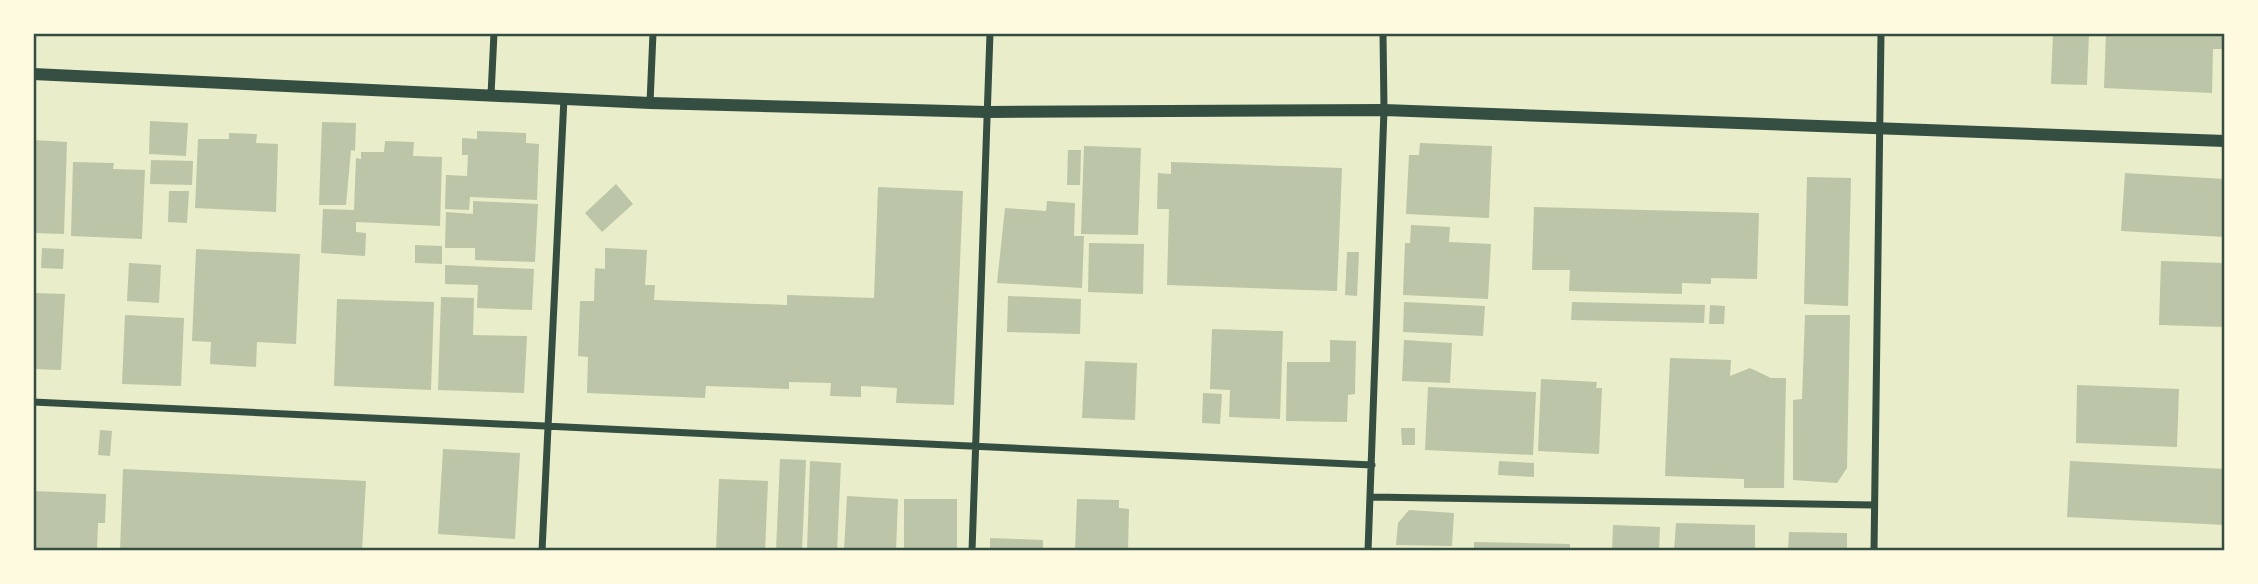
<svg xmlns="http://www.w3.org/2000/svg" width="2258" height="584" viewBox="0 0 2258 584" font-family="'Open Sans',sans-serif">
<rect width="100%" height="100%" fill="#e9edc9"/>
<path fill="#bcc5a7" d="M2053,33H2089L2087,85L2051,84Z
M2106,33H2225V49H2213L2212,93L2104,88Z
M150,121L188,123L186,156L149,154Z
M322,122L356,123L355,151L351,150L346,205H319Z
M477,131L526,133V143L539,144L537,200L470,197L469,210L445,209L446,175L467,176L468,155H462V138L477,139Z
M229,133L257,134L256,143L278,144L276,212L195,208L198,139H229Z
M33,140L67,142L64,234L33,233Z
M385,141L414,142L413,156L442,157L440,226L356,222V232L366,233L365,256L321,253L323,209L354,210L356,158L361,159V152H384Z
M1420,143L1492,146L1489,218L1406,214L1409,155H1419Z
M1084,146L1141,148L1138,235L1081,234Z
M1068,150H1081L1080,185H1067Z
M151,160L193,161L192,185L150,184Z
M73,162L114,163L113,169L145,170L142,239L71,236Z
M1171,162L1342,168L1337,291L1167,285L1169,209H1157L1158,173L1171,174Z
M2125,173L2225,179V237L2121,231Z
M1807,177L1851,178L1848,306L1804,304Z
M616,184L633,204L602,232L585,213Z
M878,187L963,191L954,405L896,403L897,388L861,386V397L830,396L831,383L789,382V389L706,386L705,398L587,393L588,357L578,356L580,301H594L595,268L605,269V248L647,250L645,285H655L654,300L787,305V295L874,298Z
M169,191H189L187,223L168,222Z
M473,201L538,204L535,262L475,260V248H445L446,212L473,214Z
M1047,201L1075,203L1074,236H1084L1082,288L997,283L1005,208L1046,211Z
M1534,207L1759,213L1757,279L1711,278V284L1682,283V294L1569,291L1570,270H1532Z
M1411,225L1450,227L1449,242L1491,244L1488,299L1403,295L1405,243H1410Z
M1089,243L1144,244L1143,294L1088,292Z
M415,245L442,246V264L415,263Z
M42,248L64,249L63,269L41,268Z
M196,249L300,254L296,344L257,342L256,367L210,364L211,342L192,341Z
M1347,252H1359L1357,296L1345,295Z
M2161,261L2225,263V327L2159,325Z
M129,263L161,265L159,303L127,301Z
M445,265L534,269L532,310L477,308L478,285L445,284Z
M33,293L65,294L61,370L33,369Z
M1008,296L1081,299L1080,334L1007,332Z
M441,297L474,298L473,335L527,336L524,393L438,390Z
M337,299L434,302L431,390L334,386Z
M1404,302L1485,306L1483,336L1403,332Z
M1572,302L1705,305L1704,323L1571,320Z
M1710,305L1725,306L1724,324H1709Z
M125,315L184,318L181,386L122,384Z
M1805,315H1850L1847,468L1837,483L1793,480V400L1802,399Z
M1212,329L1283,331L1280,419L1229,417L1230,390L1210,389Z
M1330,340L1356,341L1355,394L1348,395L1347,422L1286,421L1287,362H1330Z
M1404,340L1452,343L1450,383L1402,381Z
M1670,358L1731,360L1730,376L1750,368L1771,378H1786L1784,488H1744V479L1665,476Z
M1085,361L1137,363L1135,420L1082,418Z
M1541,379L1597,382L1596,388H1602L1599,454L1538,451Z
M2077,385L2179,389L2177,447L2076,443Z
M1428,387L1536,392L1533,455L1425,450Z
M1203,393L1222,394L1220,424L1202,423Z
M1401,428H1415V445H1402Z
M100,430L112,431L110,456L98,455Z
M443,449L520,453L515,539L438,534Z
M780,459L806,460L802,551H776Z
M810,461L841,463L837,551H807Z
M1499,461L1534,463V477L1498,475Z
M2070,461L2225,469V525L2067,517Z
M123,469L366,481L362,551H120Z
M719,479L768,481L765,551H716Z
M33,491L106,494L105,523H98L97,551H33Z
M847,496L898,499L896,551H844Z
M904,499H957V551H904Z
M1077,499L1119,500V508L1129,509L1128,551H1075Z
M1409,510L1454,513L1452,546L1396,545L1398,523Z
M1676,523L1755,525V551H1674Z
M1613,525L1660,527L1659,551H1612Z
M1789,532L1847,533V551H1788Z
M990,538L1043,540V551H990Z
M1474,542L1570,544V551H1474Z"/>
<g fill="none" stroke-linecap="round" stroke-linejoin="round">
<path stroke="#344e41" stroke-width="7" d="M491,95L494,33
M650,103L653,33
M33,402L1372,465
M1371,497L1874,505
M542,551L564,98
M972,551L990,33
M1368,551L1384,110L1383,33
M1874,551L1881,33"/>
<path stroke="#344e41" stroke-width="12" d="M33,74L650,103L987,112L1384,110L2225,141"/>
</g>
<rect width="2258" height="584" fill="none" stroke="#fefae0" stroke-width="70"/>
<rect x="35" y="35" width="2188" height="514" fill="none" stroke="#344e41" stroke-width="2.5"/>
</svg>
